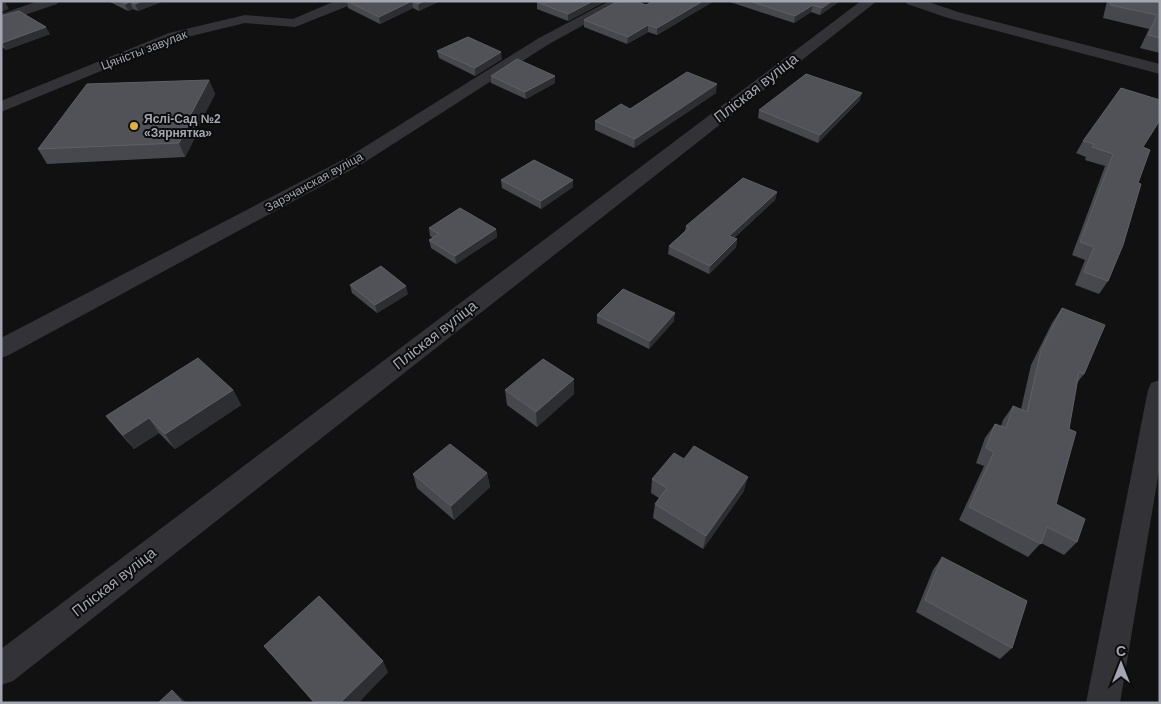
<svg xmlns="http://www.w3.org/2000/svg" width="1161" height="704" viewBox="0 0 1161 704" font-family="Helvetica,sans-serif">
<rect width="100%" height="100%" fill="#111112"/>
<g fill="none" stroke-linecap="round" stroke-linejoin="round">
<path fill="#333337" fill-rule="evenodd" d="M38,1H59L57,4L1,23V14Z
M335,1H355L353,4L295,27L245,23L179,39L1,112V101L169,33L245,15L293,19Z
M609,1H627L549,44L362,164L9,355L1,358V338L350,156L539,38Z
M861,1H877L13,681L1,685V649Z
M905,1H926L958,12L1160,64V74L948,18L907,4Z
M1160,380V465L1120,703H1086L1148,390L1151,383Z"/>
</g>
<path fill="#47484d" d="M108,1H164L138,11L133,9L128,11Z
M347,1H440L419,11L413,8L380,24L348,8Z
M539,1H606L568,21L537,9V2Z
M653,1H714L657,35L648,32L627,44L584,27V20L646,5Z
M727,1H840L820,15L811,12L794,23Z
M1107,1H1160V53L1140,48L1149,29L1103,18Z
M1,16L50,34L6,50L1,46Z
M437,51L502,59L475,76L439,58Z
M491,76H555V83L526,99L491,83Z
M209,80L215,94L198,127L199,130L185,157L47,164L38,149Z
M716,93L634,148L595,130V121L630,109Z
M860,100L818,143L758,118L759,110Z
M1083,141L1143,147L1138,183L1108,281L1099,294L1075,285L1085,260L1072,255L1105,166L1085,160L1086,157L1076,153Z
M501,180L573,187L541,209L502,188Z
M777,192L775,200L734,238L737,239L736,247L709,274L668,254L669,246L685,231L686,226Z
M429,228L496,229L497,237L456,264L431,248L429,240L433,238L430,236Z
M350,285L408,294L377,313L352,293Z
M1062,308L1084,374L1077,383L1056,504L1077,542L1064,555L1041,543L1028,557L959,520L984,466L976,463L985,438L995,424L1001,426L1003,420L1013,406L1021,409L1031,365L1052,323Z
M597,315L674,321L649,349L597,323Z
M574,379V394L537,427L507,405L505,390Z
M233,390L241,405L175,449L159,433L134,449L117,430L106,416Z
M487,473L490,487L454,520L417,488L413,474Z
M652,479L744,491L703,549L653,518L655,504L659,498L651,493Z
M942,557L1012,648L1000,659L916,612L933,570Z
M264,646L388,672L358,703H314Z"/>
<path fill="#2d2e31" d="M143,1H164L138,11L135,4Z
M412,1L413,8L380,24L379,17Z
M424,1H440L419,11L418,4Z
M593,1H606L568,21V14Z
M703,1H714L657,35V28Z
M832,1H840L820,15L822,8Z
M5,2L9,9L1,12V4Z
M130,2L133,9L128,11L125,4Z
M813,5L811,12L794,23L795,16Z
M648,25V32L627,44L628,37Z
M46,27L50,34L6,50L2,43Z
M501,52L502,59L475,76V68Z
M555,76V83L526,99L525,92Z
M209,80L215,94L198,127L199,130L185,157L179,143L190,116Z
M717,84L716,93L634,148L635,139Z
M862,93L860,100L818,143L820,135Z
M573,180V187L541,209V201Z
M777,192L775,200L728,243L729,236Z
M496,229L497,237L456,264L455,256Z
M737,239L736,247L709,274L710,266Z
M406,286L408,294L377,313L375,305Z
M675,313L674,321L649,349L650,341Z
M574,379V394L537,427L536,412Z
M233,390L241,405L175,449L165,434Z
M149,418L159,433L134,449L123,435Z
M487,473L490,487L454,520L451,506Z
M748,477L744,491L703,549L706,536Z
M383,661L388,672L358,703H340Z
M172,690L187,703H183Z"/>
<path fill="#515258" stroke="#5e6066" d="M119,1H143L135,4L130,2L125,4Z
M347,1H412L379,17Z
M412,1H424L418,4Z
M539,1H593L568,14L537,2Z
M618,1H635L646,5L653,1H703L657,28L648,25L628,37L584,20Z
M749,1H832L822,8L813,5L795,16Z
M1110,1H1160V38L1148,35L1157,15L1110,5Z
M19,11L46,27L2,43L1,42V16Z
M468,37L501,52L475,68L437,51Z
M517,59L555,76L525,92L491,76Z
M687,72L717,84L635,139L595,121L621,104L630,109Z
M806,74L862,93L820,135L759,110Z
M209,80L190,116H193L179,143L38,149L87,84Z
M1121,88L1160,100V120L1143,147L1150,150L1138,183L1141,184L1123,245L1108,281L1084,272L1094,247L1080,242L1113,154L1092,147L1094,144L1083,141Z
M534,160L573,180L541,201L501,180Z
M743,178L777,192L729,236L737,239L710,266L669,246L689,228L686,226Z
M460,208L496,229L455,256L429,240L439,234L429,228Z
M381,266L406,286L375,305L350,285Z
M623,289L675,313L650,341L597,315Z
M1062,308L1105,325L1084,374L1079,372L1069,429L1076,432L1056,504L1085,519L1077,542L1047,527L1041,544L969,507L994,452L986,448L995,424L1006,428L1013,406L1027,412L1041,350Z
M198,358L233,390L165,434L149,418L123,435L106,416Z
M543,359L574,379L536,412L505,390Z
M450,444L487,473L451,506L413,474Z
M694,446L748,477L706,536L655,504L667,488L652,479L674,453L684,459Z
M942,557L1027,601L1012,648L925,600Z
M319,596L383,661L340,703H315L264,646Z
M172,690L183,703H158Z"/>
<circle fill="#ddb23e" stroke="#0c0c0d" stroke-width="2" cx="134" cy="126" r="5"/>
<g text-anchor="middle" stroke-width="4" stroke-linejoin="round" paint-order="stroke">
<g font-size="12" fill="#a4a7b2" stroke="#0c0c0d">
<text transform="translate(144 50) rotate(-21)" y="4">Цяністы завулак</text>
<text transform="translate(314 182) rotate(-29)" y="4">Зарэчанская вуліца</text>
</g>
<g font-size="12" font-weight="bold" fill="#a4a7b2" stroke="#0c0c0d" text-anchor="start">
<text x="144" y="123">Яслі-Сад №2<tspan x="144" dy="14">«Зярнятка»</tspan></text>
</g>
<g font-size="15" fill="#a4a7b2" stroke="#0c0c0d">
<text transform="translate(756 88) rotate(-38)" y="5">Пліская вуліца</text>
<text transform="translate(435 335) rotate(-38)" y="5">Пліская вуліца</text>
<text transform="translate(114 582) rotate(-38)" y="5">Пліская вуліца</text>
</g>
</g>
<rect width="1161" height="704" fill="none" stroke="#a4a7b2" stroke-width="5"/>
<g transform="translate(1121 664)" stroke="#0c0c0d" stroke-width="4" paint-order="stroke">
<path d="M0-4L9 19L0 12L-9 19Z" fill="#a4a7b2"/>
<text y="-8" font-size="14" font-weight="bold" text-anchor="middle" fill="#a4a7b2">С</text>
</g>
</svg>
